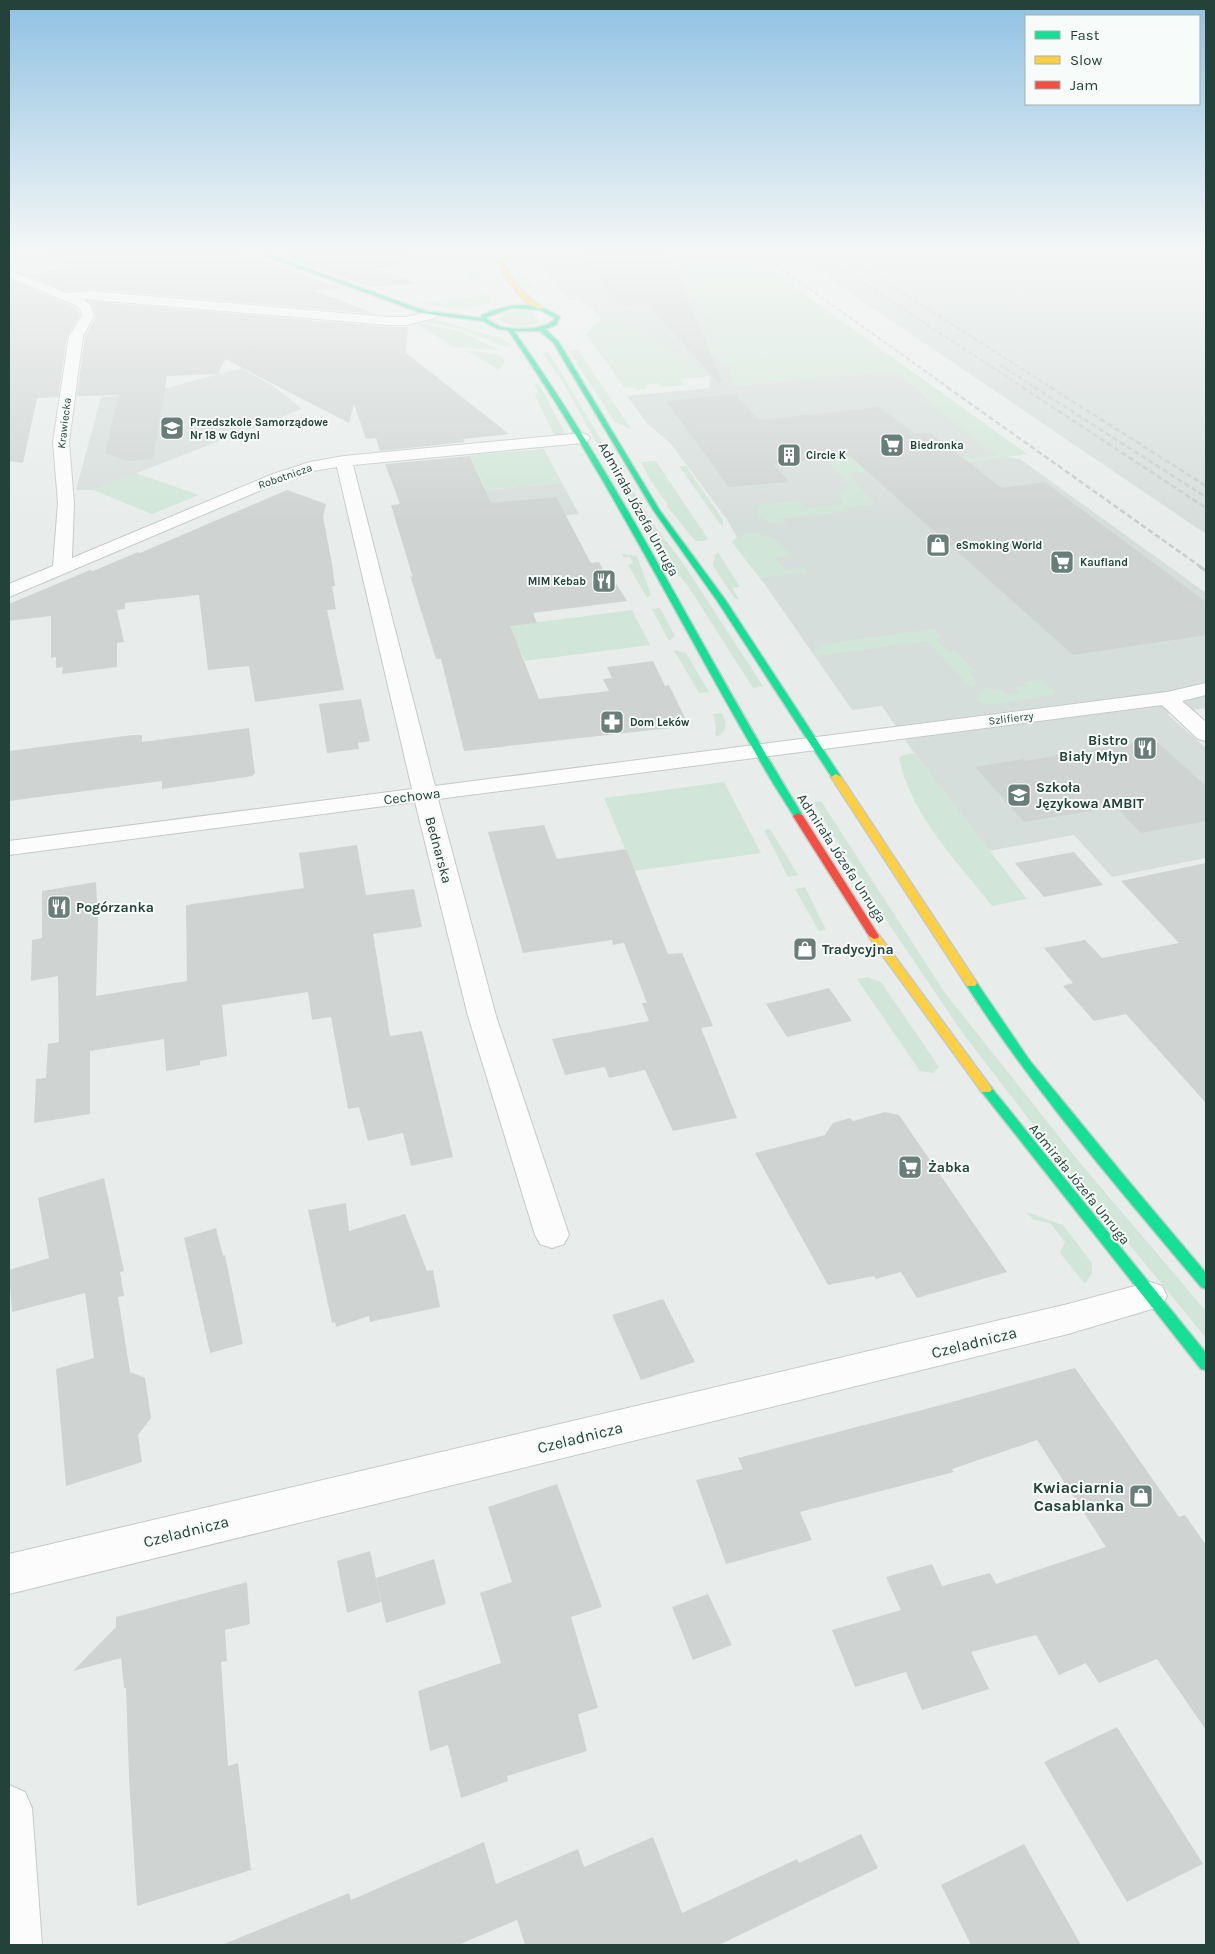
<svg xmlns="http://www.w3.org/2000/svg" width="1215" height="1954" viewBox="0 0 1215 1954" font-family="Karla,sans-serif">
<rect width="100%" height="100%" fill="#e8edeb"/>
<path fill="#d6dedb" d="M538,248H678L717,344L698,346L731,366L733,386L896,371L930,399H925L997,455L1020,459L1206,593V708L1167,714L1206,748V858L1112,877L1074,835L989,851L914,753L882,706L852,710L766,586L732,542L737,537L728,521L671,444L647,423L627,396L709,388L710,376L628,324H601L600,318L593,311L594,310L579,300H569L534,259L546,258Z
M784,248H1206V534Z
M241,368L275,387L302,409L93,490H76L101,397L145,394Z
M562,483L579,514L490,524L476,491Z"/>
<path fill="#d1e6d8" d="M678,248H740L1027,454L974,462L850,473L856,480L854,481L875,504L844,507L848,511L783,519L787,524L769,523L759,516L758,509L760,505L799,500L806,508L843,504L837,495L845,491L848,486L847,482L789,420L804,415L863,467L966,455L971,459L997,455L934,408L924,399L930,398L896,371L733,386L731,366L697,346L717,344Z
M476,250L482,252L481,271L482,279L470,281L468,273Z
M520,251L521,256L516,263C519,273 530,278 535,288L523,289L512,272L507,254Z
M489,294L490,301C469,311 440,309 418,303L463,299Z
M523,310L533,313L539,322C529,329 509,329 500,319L502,314L510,311Z
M438,320L503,339L512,346H503L461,329L422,321Z
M597,320L602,324H628L710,376L680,379L684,385L662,387L658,383L644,385L647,388L637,390L634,387L625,388L586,334L597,323Z
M419,323L459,331L499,350L453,347L418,324Z
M463,350L498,354L505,361L499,370L471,353Z
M569,350H578L631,429L615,422L576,362L578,360H575Z
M549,352L610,455L604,456L561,379L542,353Z
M534,384H539L565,433L555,436L535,396L538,392Z
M544,449L562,483L486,490L470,455Z
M656,461L708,539L705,541H695L667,506L668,505L653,484L654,483L651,482L641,462Z
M679,466H686L723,520V526L720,524Z
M618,467L656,528L681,560L763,686L753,688L688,586L659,552L608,468Z
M136,473L199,495L152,514L93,490Z
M743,534C768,533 774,537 791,555L774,558L786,570L804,568L807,572L760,578L732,542Z
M718,552L740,587L732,588L739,599H735L713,566L715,555Z
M622,554L637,556L651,595L647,598L628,565L633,563L630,557H623Z
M660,608L675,636L669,641L652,609Z
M632,610L650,645L525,661L508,626Z
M933,629L942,638L935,639L948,652L955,651L975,672L969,673L977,682L971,688L927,641L817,656L813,654L823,644Z
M674,650L686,653L709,692L699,693Z
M1041,680L1054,691L1053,695L992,705L975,701L985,688L990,687L994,691L1000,689L1007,695L1020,693L1014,687L1026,686L1024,682Z
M722,713C727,724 728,729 717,737L715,734L716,727L713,714Z
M914,753L1027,899L992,906C957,861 911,816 899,758L903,755Z
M724,782L761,853L634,871L604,798Z
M821,801L945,993L1081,1164L1206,1311V1338L1069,1171L964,1035L890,926L813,802Z
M770,829L798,875L788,877L764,830Z
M805,887L826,930L819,931L795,889Z
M867,977L881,982L939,1067L933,1073L920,1071L857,979Z
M1026,1212L1063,1225L1092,1263V1273L1085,1284L1060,1253L1065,1242L1050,1223L1034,1220Z"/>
<path fill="#cfd4d2" d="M33,248H239L241,252L342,288L313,290L376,314L90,289L67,291L27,275L72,266L33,252Z
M263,248H411L412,261L377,269L415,282V284L369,287Z
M571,248H667L722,381L719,383L647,304L621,306Z
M9,279L76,308L80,316L67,336L58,397L37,398L23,463L9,461Z
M89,301L388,327H408L406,353L509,434L463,439L465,442L380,451L376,438L366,439L354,404L349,423L225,359L218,374L167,376L153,459L128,461L105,453L119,395L77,396L85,337L96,317L93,305Z
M734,394L760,420L879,407L915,434L930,433L1002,488L1045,482L1206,602V635L1073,655L850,456L774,464L789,482L729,487L666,401Z
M470,456L491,503L556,497L591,563L599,562L605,573L609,572L627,601L533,613L537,623L510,626L539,699L609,691L603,679L612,678L607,667L653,661L665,686L669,685L689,726L464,751L441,659H436L410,575L413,578L391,505L400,504L385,464Z
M287,490L326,504L323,517L332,564L335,586H332L336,609L327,610L344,690L255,702L249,666L208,670L199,595L125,603V609L117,610L124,642L117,643V667L62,674L63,667L56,668V657L51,658V616L9,621V604L90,570L93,571L138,552L140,553Z
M361,699L370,741L358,743L359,749L327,753L319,704Z
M249,728L255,774H253V776L162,789V781L9,801V751L133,735H142V742Z
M1154,739L1206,786V821L1141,833L1116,807L1024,822L975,767L1023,759L1025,761Z
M544,825L557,859L626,849L668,954L682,953L713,1026L701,1028L737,1118L673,1131L645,1070L609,1078L605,1067L565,1075L552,1039L649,1021L642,1003H647L624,943L613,945L612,940L523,953L488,832Z
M357,845L366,895L414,889L422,927L373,934L390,1036L422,1031L453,1157L411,1166L403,1133L368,1141L359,1107L348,1109L331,1017L312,1020L308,992L222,1005L227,1056L200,1061V1065L166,1071L164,1039L90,1051V1114L34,1123L36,1079L46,1078L48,1044L59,1042L58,976L31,981L32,940L42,938V891L96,882L98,922L96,996L187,981L186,905L304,888L299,853Z
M1074,852L1103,885L1044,897L1015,863Z
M1206,863V1103L1126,1014L1094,1021L1063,986L1073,983L1044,948L1085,940L1102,958L1179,943L1121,881Z
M829,988L852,1021L787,1037L766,1004Z
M885,1112L899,1115L1007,1272L917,1298L901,1272L876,1279L874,1276L828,1285L755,1153L825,1135L833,1123L850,1118L853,1121Z
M104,1178L124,1271L120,1272L124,1296L118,1297L130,1372L145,1378L151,1418L138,1435L142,1462L66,1486L56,1369L94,1358L85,1293L12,1312L9,1270L49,1258L38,1198Z
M346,1203L349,1231L405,1214L427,1271L433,1270L440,1307L370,1322L369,1316L336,1327L335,1322L332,1323L308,1210Z
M216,1228L223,1256L225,1255L243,1344L210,1353L184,1238Z
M663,1299L695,1362L641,1380L612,1315Z
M1075,1368L1179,1517L1185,1515L1206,1545V1730L1157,1659L1099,1683L1086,1663L1059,1675L1036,1635L971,1652L989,1689L922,1710L906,1672L855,1687L832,1630L901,1610L886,1577L932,1564L942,1586L990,1573L996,1584L1106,1547L1037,1440L952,1469L954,1472L800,1512L812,1540L726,1564L696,1480L743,1469L738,1458L941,1405Z
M557,1484L602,1607L571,1617L598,1708L578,1714L587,1751L507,1776L508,1781L461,1798L448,1745L430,1751L418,1691L501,1663L480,1593L512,1582L488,1507Z
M370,1551L381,1602L347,1613L337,1561Z
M434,1559L446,1604L386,1623L376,1578Z
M247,1582L250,1624L225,1630L227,1661L221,1662L228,1766L238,1763L251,1870L137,1906L129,1777L126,1688H124L121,1658L73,1671L116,1627V1617Z
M708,1594L732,1645L693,1660L672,1607Z
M1117,1727L1203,1864L1127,1902L1044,1762Z
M861,1834L878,1868L719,1945H525L517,1920L458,1945L224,1944L349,1893L351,1900L484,1842L496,1884L578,1849L584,1867L653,1837L682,1913L797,1859L799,1863Z
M1024,1844L1081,1945H971L941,1885Z"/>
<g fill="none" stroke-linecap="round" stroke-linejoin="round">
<g stroke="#c5cac8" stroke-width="2">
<path id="street" d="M9,270L67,293L90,291L388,317H407L431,311L437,315L435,318L407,325H388L83,299L91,306L94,316L83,336L69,442L74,503L72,558L273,474L310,462L344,456L582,433L587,435L590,438L587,441L582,443L353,465L435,786L1167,692L1206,683V695L1182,701L1206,722V741L1198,739L1162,705L438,799L496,1016L569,1235L564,1244L552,1248L540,1244L535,1235L468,1016L415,802L9,855V841L412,789L337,467L313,471L285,480L9,597V584L53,566L58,503L53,442L69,336L82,316L81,310L77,306L9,277Z
M1150,1282L1162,1286L1167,1296L1162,1306L1068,1334L9,1594V1554L1068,1304Z
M9,1785L25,1792L32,1808L42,1945H9Z"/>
</g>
<g stroke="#c3cbc8" stroke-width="3">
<path id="fast" d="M244,248H251L425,311L481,318L482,315C508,303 536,300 560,317L556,325L545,329L558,341L660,511L726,601L841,777L839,779H833L718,602L654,511L553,342L540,331H514C623,485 704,656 803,816L801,818H795L773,783C684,633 608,474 508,330L498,329L483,321L422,313ZM512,308L540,310L555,318C547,331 515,330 501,327C496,325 491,322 487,319V317Z
M971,979L975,980L1030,1061L1126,1178L1206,1273V1289L1201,1287C1119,1189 1034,1091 965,983Z
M986,1085L990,1086L1206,1353V1370L1201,1369L982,1092L980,1089L982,1086Z"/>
</g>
<g stroke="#c3cbc8" stroke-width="3">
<path id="slow" d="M491,248H495C507,272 519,292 542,307V309C520,308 499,266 491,248Z
M836,774L841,777L975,980L977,983L975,986H967L831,777Z
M874,933L878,934L990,1086L992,1089L990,1092H982L870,938L869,936Z"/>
</g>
<g stroke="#c3cbc8" stroke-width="3">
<path id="jam" d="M798,813L803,816L879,936L878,938L874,939L869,936L793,816Z"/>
</g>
<use href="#street" fill="#fcfcfc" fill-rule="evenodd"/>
<use href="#fast" fill="#16e098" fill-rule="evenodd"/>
<use href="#slow" fill="#ffcf43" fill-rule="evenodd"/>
<use href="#jam" fill="#f24e42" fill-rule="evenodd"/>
<path stroke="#c9cdcc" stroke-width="2" stroke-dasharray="4.5 2.5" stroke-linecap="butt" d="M752,248L949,388
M810,248L1024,388
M832,248L1052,388
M1000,365L1036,388"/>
<path stroke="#c9cdcc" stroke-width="2.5" stroke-dasharray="5.5 3" stroke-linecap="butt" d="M947,387L1201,567
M1022,387L1206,508
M1034,387L1206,497
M1050,387L1206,486"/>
<path stroke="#c9cdcc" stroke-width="3" stroke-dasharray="8 4" stroke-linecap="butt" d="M1199,566L1206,571"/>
</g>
<linearGradient id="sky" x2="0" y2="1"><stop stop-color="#8fc1e3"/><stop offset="0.48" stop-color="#f5f7f6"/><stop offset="1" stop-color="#f5f7f6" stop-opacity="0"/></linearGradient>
<rect width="1215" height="522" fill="url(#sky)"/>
<defs>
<g id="school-square" transform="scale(1.25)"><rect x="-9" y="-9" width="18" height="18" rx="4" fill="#697e78" stroke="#f7fbf9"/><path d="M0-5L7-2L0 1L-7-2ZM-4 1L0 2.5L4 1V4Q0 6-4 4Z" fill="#fff"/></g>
<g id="supermarket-square" transform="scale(1.25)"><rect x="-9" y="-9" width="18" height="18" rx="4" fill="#697e78" stroke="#f7fbf9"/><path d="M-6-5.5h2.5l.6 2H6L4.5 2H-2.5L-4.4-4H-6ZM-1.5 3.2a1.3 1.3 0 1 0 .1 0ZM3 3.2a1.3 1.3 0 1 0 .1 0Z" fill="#fff"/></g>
<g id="building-square" transform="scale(1.25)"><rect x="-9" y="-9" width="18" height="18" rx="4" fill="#697e78" stroke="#f7fbf9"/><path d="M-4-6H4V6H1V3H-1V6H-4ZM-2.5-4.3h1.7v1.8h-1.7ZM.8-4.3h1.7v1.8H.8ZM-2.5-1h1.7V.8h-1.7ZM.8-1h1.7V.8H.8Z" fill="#fff"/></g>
<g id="shop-square" transform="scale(1.25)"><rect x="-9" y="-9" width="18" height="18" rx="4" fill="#697e78" stroke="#f7fbf9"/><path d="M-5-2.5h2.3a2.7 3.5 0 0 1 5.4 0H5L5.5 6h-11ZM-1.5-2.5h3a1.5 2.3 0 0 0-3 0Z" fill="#fff"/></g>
<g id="restaurant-square" transform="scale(1.25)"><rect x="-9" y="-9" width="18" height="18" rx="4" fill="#697e78" stroke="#f7fbf9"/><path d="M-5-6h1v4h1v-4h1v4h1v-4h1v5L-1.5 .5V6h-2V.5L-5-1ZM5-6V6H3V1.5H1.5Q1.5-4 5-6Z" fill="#fff"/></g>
<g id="pharmacy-square" transform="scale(1.25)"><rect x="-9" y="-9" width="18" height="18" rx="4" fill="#697e78" stroke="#f7fbf9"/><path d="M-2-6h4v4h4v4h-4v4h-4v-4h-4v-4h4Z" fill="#fff"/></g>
</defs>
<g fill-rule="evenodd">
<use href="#school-square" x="172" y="428"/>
<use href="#supermarket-square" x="892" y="445"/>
<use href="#building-square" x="789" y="455"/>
<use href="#shop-square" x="938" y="545"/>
<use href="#supermarket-square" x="1062" y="562"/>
<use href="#restaurant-square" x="604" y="581"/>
<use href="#pharmacy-square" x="612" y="722"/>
<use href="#restaurant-square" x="1145" y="748"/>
<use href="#school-square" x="1019" y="795"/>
<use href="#restaurant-square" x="59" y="907"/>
<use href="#shop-square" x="805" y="949"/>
<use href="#supermarket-square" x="910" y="1167"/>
<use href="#shop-square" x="1141" y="1496"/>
</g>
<g text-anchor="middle" stroke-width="4" stroke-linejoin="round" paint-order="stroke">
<g font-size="11" font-weight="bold" fill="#24423a" stroke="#f7fbf9" text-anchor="start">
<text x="190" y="426">Przedszkole Samorządowe<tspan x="190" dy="13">Nr 18 w Gdyni</tspan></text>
<text x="910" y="449">Biedronka</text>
<text x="806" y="459">Circle K</text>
<text x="956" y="549">eSmoking World</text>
<text x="1080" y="566">Kaufland</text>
<text x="586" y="585" text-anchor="end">MIM Kebab</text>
<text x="630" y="726">Dom Leków</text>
</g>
<g font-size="11" fill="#24423a" stroke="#f7fbf9">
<text transform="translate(64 423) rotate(-83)" y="4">Krawiecka</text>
<text transform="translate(285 476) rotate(-19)" y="4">Robotnicza</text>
<text transform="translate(1011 718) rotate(-7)" y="4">Szlifierzy</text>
</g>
<g font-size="14" fill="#24423a" stroke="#f7fbf9">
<text transform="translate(639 509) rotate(61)" y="5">Admirała Józefa Unruga</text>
<text transform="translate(412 796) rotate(-7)" y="5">Cechowa</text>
<text transform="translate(439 850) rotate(75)" y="5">Bednarska</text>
<text transform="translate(842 858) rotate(57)" y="5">Admirała Józefa Unruga</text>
<text transform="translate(1080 1184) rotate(51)" y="5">Admirała Józefa Unruga</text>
</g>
<g font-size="14" font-weight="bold" fill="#24423a" stroke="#f7fbf9" text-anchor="start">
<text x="1128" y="745" text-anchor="end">Bistro<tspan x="1128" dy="16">Biały Młyn</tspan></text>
<text x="1036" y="792">Szkoła<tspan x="1036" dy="16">Językowa AMBIT</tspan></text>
<text x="76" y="912">Pogórzanka</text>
<text x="822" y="954">Tradycyjna</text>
<text x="928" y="1172">Żabka</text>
</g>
<g font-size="16" fill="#24423a" stroke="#f7fbf9">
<text transform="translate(974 1342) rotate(-14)" y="6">Czeladnicza</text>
<text transform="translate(580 1437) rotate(-14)" y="6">Czeladnicza</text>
<text transform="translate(186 1531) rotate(-14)" y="6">Czeladnicza</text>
</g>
<g font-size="16" font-weight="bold" fill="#24423a" stroke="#f7fbf9" text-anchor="end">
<text x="1124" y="1493">Kwiaciarnia<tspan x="1124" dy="18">Casablanka</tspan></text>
</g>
</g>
<rect width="1215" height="1954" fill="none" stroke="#24423a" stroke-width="20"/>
<rect x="1025" y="15" width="175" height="90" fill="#f7fbf9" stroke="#a3b1ad"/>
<rect x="1035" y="31" width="25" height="8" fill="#16e098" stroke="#a3b1ad"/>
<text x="1070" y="40" font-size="15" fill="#24423a">Fast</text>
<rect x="1035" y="56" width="25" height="8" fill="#ffcf43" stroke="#a3b1ad"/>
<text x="1070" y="65" font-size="15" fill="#24423a">Slow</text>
<rect x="1035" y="81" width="25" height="8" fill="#f24e42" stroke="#a3b1ad"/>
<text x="1070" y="90" font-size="15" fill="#24423a">Jam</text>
</svg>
